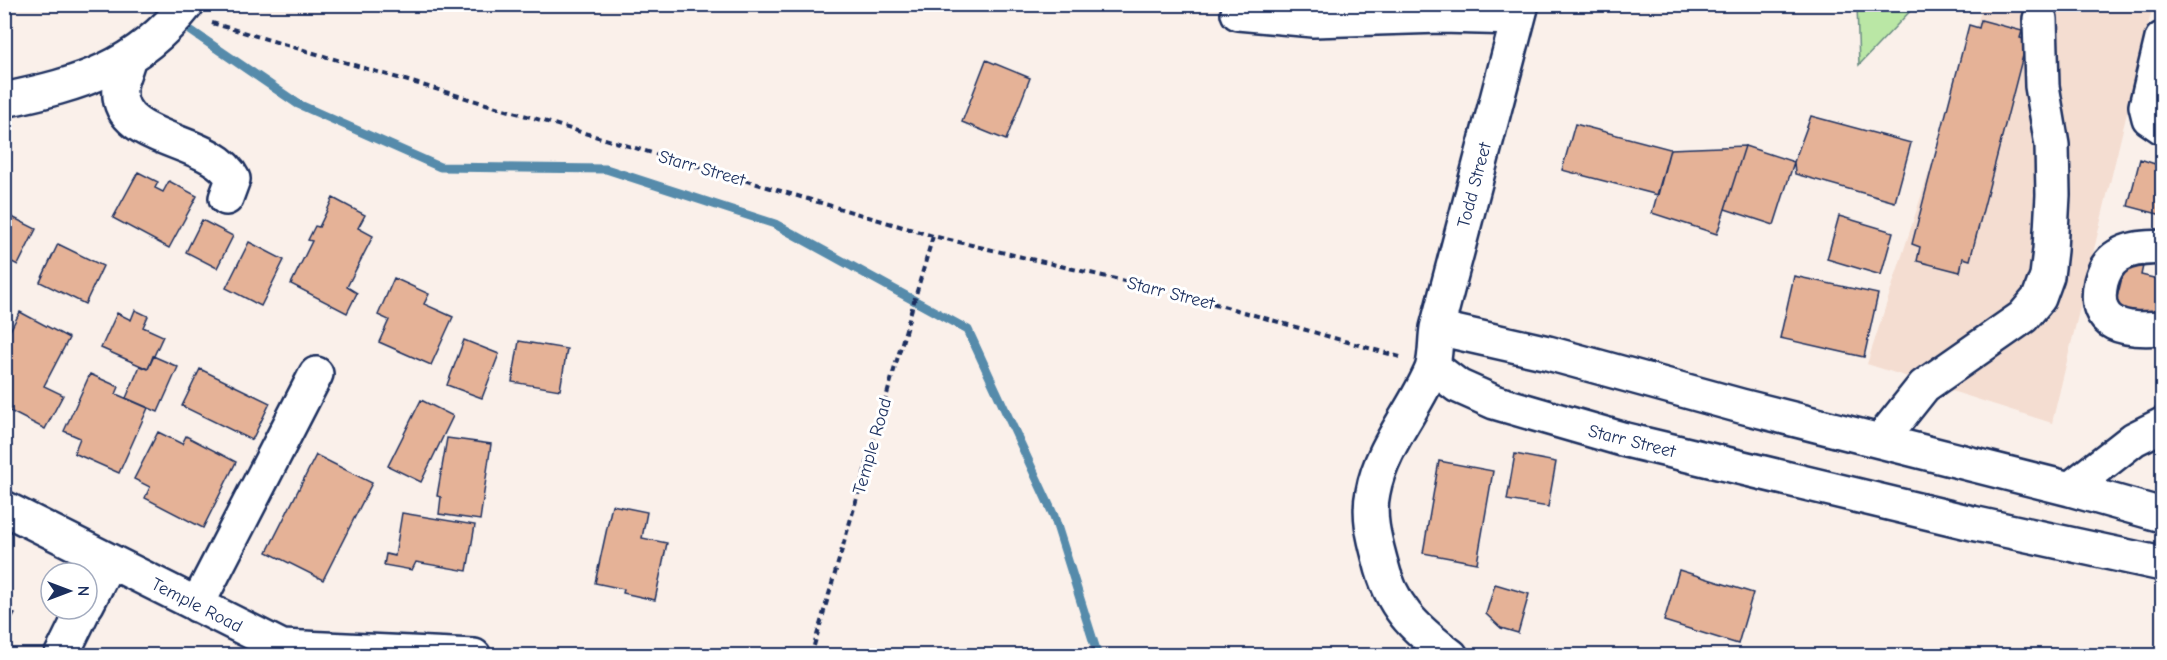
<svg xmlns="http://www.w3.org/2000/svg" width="2167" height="660" viewBox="0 0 2167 660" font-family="'Comic Neue',sans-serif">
<rect width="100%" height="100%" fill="#faf0ea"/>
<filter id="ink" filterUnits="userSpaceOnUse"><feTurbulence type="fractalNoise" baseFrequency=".0167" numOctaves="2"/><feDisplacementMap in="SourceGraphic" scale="12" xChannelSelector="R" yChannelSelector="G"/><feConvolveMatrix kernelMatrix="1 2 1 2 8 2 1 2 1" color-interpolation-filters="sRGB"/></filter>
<g filter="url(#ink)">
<path fill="#f4ddd1" d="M1983,5H2153L2052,423L1867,364Z"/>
<path fill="#bae7a5" stroke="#6a8b82" stroke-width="1.5" d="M1857,5H1916L1859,65Z"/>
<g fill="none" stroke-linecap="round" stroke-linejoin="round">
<path stroke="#578bab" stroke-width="9" d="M152,4L298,104L440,167L606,169L775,224L968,330L1054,516L1098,656"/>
</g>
<path fill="#e5b297" stroke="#1b2f5e" stroke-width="1.5" d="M1981,20L2022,31L2020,38L2027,40L1970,260L1963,258L1960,272L1917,261L1920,247L1912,244L1969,25L1979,28Z
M986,60L1030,78L1006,140L962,122Z
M1811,116L1911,143L1895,202L1795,174L1794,162Z
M1575,124L1670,149L1658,195L1562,170Z
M1745,146L1794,162L1774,225L1725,209Z
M1745,146L1717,234L1652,213L1670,149Z
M2158,151L2162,152V215L2128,206L2140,159L2155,164Z
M138,172L158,182L155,188L163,192L169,181L197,196L169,248L113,218Z
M333,198L365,215L358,228L373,236L347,287L357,293L347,313L291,284L312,241L308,240L315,226L319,227Z
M4,213L36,229L18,265L4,258Z
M1839,216L1893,232L1881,275L1827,259Z
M202,220L233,236L217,268L186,252Z
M249,242L284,260L261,306L226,288Z
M58,244L103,266L85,304L40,282Z
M2126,262L2143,266L2141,275L2158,279L2162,264V318L2112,317Z
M1794,276L1878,294L1864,357L1780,338Z
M394,278L429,294L424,304L453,317L431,365L379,342L389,320L378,315Z
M135,310L148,316L143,327L163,336L148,369L101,348L117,313L131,320Z
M20,312L69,338L44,386L63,395L45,429L4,408V342Z
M464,340L499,354L482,398L447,385Z
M519,341L567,349L560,390L512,382Z
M153,356L178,367L158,412L126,398L140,366L148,369Z
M200,369L270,403L252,440L182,406Z
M90,374L119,387L116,394L148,408L119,473L74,453L80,438L64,431Z
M421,400L453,416L421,482L388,466Z
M158,432L182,444L186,436L236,462L203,528L145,498L150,487L134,479Z
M447,438L491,444L480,520L439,514L441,497L437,496Z
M1515,454L1556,462L1548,507L1507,500Z
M316,455L372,483L323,580L267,552Z
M1439,461L1493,471L1477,563L1423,553Z
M612,505L647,512L642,538L667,543L655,600L623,593L624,589L595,583Z
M402,513L475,525L467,571L416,562L412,570L384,565L386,554L395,556Z
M1679,570L1753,593L1738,644L1664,621Z
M1495,584L1529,594L1518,633L1501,628L1486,614Z
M4,608L15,614L4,633Z"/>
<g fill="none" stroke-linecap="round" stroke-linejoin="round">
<g stroke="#1b2f5e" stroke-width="38">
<path id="minor" d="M1238,13L1313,20L1441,16L1518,18
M2162,39L2146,106L2149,118L2162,127
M128,60C126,69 121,78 120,87C114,144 212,136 233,179L226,198
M4,100C81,84 136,68 187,4
M2162,247C2148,248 2131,247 2118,256C2108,262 2104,271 2101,282C2091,328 2127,331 2162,328
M1437,328L1548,353L1741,406L2070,489L2162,515
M1433,367L1458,386L1494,402L1622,439L1972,523L2162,564
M1881,440L1924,386L2023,317L2039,298L2047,276L2050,250L2053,195L2052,145L2042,86L2040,19
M2070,489L2134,439L2162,425
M4,508L282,647L474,656
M87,604L109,561
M197,605L316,374
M61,656L84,609
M1451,656C1414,628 1391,607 1380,560C1374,538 1368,515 1373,492C1381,447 1415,410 1432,369C1436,357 1435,340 1437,328L1522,4"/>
</g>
<path stroke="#1b2f5e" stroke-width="4" stroke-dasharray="6 4.5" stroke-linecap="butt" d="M212,23L933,236L1188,296L1400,357
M811,656L933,236"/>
<use href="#minor" stroke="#fff" stroke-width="33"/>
</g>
</g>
<g text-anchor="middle" stroke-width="6" stroke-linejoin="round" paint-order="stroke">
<g font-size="18" fill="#1b2f5e" stroke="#fff">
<text transform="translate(702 168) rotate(16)" y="6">Starr Street</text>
<text transform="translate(1474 185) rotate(-75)" y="6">Todd Street</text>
<text transform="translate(1171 293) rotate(14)" y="6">Starr Street</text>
<text transform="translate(1632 441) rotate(14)" y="6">Starr Street</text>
<text transform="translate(872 446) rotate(-74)" y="6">Temple Road</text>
<text transform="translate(197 605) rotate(27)" y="6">Temple Road</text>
</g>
</g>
<rect width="2167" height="660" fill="none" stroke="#fff" stroke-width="24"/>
<rect x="12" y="12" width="2143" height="636" fill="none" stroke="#1b2f5e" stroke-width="2" filter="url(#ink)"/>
<g transform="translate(69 591) rotate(90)"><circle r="28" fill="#ffffff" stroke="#a4acbf" stroke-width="1.5"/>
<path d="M0-4.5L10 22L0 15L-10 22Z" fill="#1b2f5e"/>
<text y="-9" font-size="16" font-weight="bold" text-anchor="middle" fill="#1b2f5e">N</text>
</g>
</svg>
